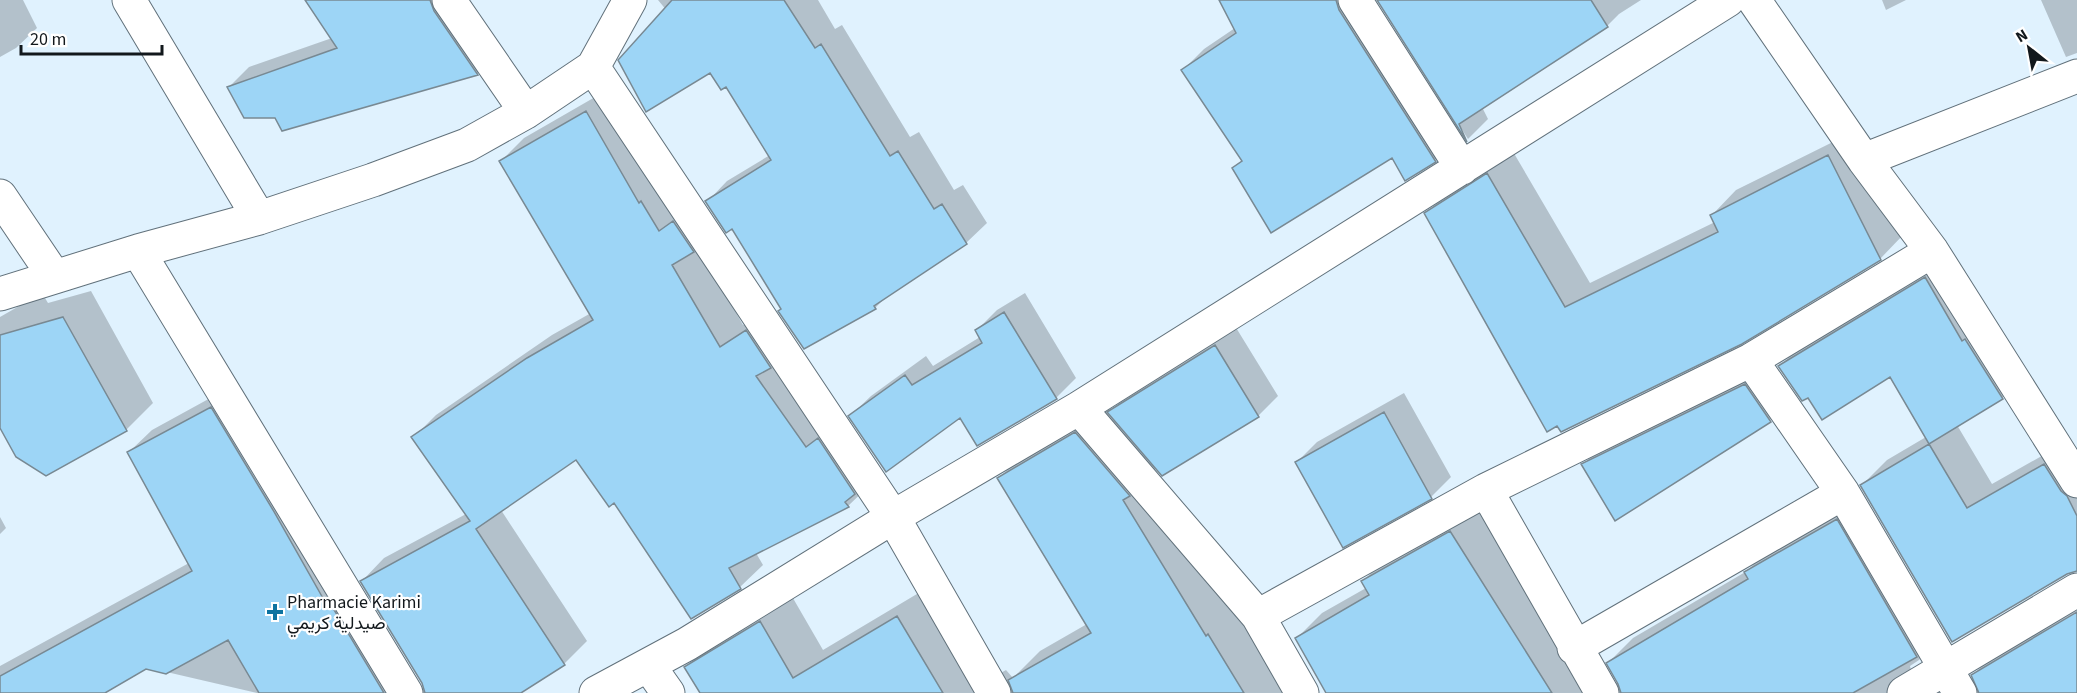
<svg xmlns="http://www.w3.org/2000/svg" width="2077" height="693" viewBox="0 0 2077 693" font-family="'Source Sans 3',Vazirmatn,sans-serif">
<rect width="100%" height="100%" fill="#e0f2fe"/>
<path fill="#0003" d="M0,0H23L37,28L16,48L0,57Z
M307,0H460L497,54L477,74L276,117L229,87L249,67L332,38Z
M658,0H818L835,29L842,25L910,137L919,132L954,190L963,185L987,223L966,243L889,294L875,308L733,227L707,202L727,181L770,155L727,84Z
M1221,0H1367L1456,139L1435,160L1392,156L1234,168L1243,160L1183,70L1204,49L1235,28Z
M1379,0H1641L1619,14L1607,26L1482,107L1488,119L1468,139Z
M1882,0H1906L1886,10Z
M2041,0H2077V53L2066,57Z
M609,89L743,325L769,309L871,484L848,506L756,553L763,565L740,587L615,501L576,458L501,510L587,641L564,664L519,693H257L145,667L102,693H0V666L189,563L129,452L152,430L234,385L419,687L425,688L423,683L362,581L384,558L466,514L413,438L436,415L552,335L591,313L501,161L524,138Z
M1853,132L1904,234L1880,259L1562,430L1426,214L1450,189L1512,150L1590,283L1715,222L1712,215L1736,190Z
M1946,258L2023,378L2002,398L1957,425L1992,484L2070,440L2077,451V570L1862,485L1887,460L1926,437L1890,375L1808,396L1780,366L1800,346Z
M91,291L153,403L126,430L46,474L0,425V317L42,293L48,303Z
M1025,293L1076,378L1056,398L961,416H850L871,396L926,356L933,366L980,337L977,330L997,310Z
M1235,326L1278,396L1258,416L1157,467L1153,471L1292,693H701L686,667L716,637L790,593L823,650L927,588L983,683L1006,670L1013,678L1040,651L1087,624L999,478L1028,449L1105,404L1111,411L1130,392Z
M1766,365L1790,400L1770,420L1583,465L1603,444Z
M1404,393L1451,477L1431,497L1297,462L1317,442Z
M1862,495L1944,635L1919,660L1910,666L1913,678L1965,670L1975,683L1973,675L1998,650L2077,603V693H1327L1297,638L1322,613L1366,588L1363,581L1388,556L1476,507L1578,670L1611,677L1621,688L1608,663L1633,638L1747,571L1771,547Z
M0,517L6,528L0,534Z"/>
<path fill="#9dd5f6" stroke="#788993" stroke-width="1.5" d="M305,0H430L434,11L478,75L282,131L275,118H244L227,87L337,48Z
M672,0H784L815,48L821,44L890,156L898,151L934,209L942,204L967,244L874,306L876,309L804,349L778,311L781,309L732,229L726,233L705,201L771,160L726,87L721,90L710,73L646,112L618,60Z
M1219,0H1336L1339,10L1436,162L1405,181L1392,158L1271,233L1232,168L1242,161L1181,70L1236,33Z
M1377,0H1591L1608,27L1459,124L1467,142Z
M586,111L639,203L641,201L659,231L673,221L694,252L672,265L720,347L746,330L771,368L756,376L806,447L818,438L855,494L845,502L849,507L729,568L741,589L691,619L614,503L609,507L576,460L476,529L565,665L521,693H425L422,683L360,581L470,521L411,437L527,358L593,320L499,161Z
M1828,155L1881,260L1742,344L1561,432L1557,426L1547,432L1424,213L1487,173L1565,307L1718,232L1710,215Z
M1925,277L1962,341L1965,339L2003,399L1929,444L1890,377L1822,420L1808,398L1802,401L1778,366Z
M1004,312L1057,399L977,446L960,418L886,472L848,416L905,375L912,385L982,343L975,330Z
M63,317L127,431L46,476L16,457L0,428V335Z
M1215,345L1259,417L1162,476L1107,412Z
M1745,384L1771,422L1615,521L1581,464Z
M211,407L273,510L324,600L327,598L384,693H259L228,640L166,674L146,669L105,693H0V676L192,571L127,452Z
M1384,412L1432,499L1343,548L1295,462Z
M1075,432L1130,496L1123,500L1206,636L1208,634L1244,693H1013L1008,680L1091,633L997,478Z
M1929,444L1967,508L2044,464L2061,491L2067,496L2077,516V571L2067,574L1952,642L1860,485Z
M1837,519L1917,657L1853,693H1621L1618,684L1606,663L1748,579L1744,572Z
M1450,531L1552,693H1326L1295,638L1369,595L1361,581Z
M2077,612V693H1979L1971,675Z
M897,616L943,693H700L684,667L760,621L793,678Z"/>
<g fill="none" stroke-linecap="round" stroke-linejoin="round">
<g stroke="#61717b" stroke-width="35">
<path id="street" d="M129,0L259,218
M449,0L526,112
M1355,0L1462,168
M1754,0L1864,160L1932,251L2077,481
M593,67L893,517L994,693
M1864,160L2077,76
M0,196L54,276
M138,251L406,693
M0,294L138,251L259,218L373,180L467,145L526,112L593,67L630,0
M1751,360L1843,493L1960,693
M1079,408L1258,616L1302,693
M1486,490L1602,693
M1258,616L1486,490L1751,360L1932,251
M1574,648L1843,493
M649,666L668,693
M596,693L687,644L893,517L1079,408L1728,0
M1904,693L2077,590"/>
</g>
<use href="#street" stroke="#fff" stroke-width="33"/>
</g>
<path fill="#0d73a0" stroke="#fff" stroke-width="2" d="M272 603h6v6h6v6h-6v6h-6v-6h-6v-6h6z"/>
<g text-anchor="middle" stroke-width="4.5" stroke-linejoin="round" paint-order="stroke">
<g font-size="18" fill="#12181c" stroke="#fff" text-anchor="start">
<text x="287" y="608">Pharmacie Karimi<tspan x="287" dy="21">صيدلية كريمي</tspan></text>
</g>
</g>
<g transform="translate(2029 48) rotate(329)" stroke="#ffffff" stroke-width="4.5" paint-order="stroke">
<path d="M0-4.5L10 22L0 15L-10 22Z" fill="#12181c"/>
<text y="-9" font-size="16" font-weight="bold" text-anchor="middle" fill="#12181c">N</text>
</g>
<path d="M21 45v9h141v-9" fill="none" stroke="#12181c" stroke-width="3"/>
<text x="30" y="45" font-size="18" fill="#12181c" stroke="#ffffff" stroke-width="4.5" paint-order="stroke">20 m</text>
</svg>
